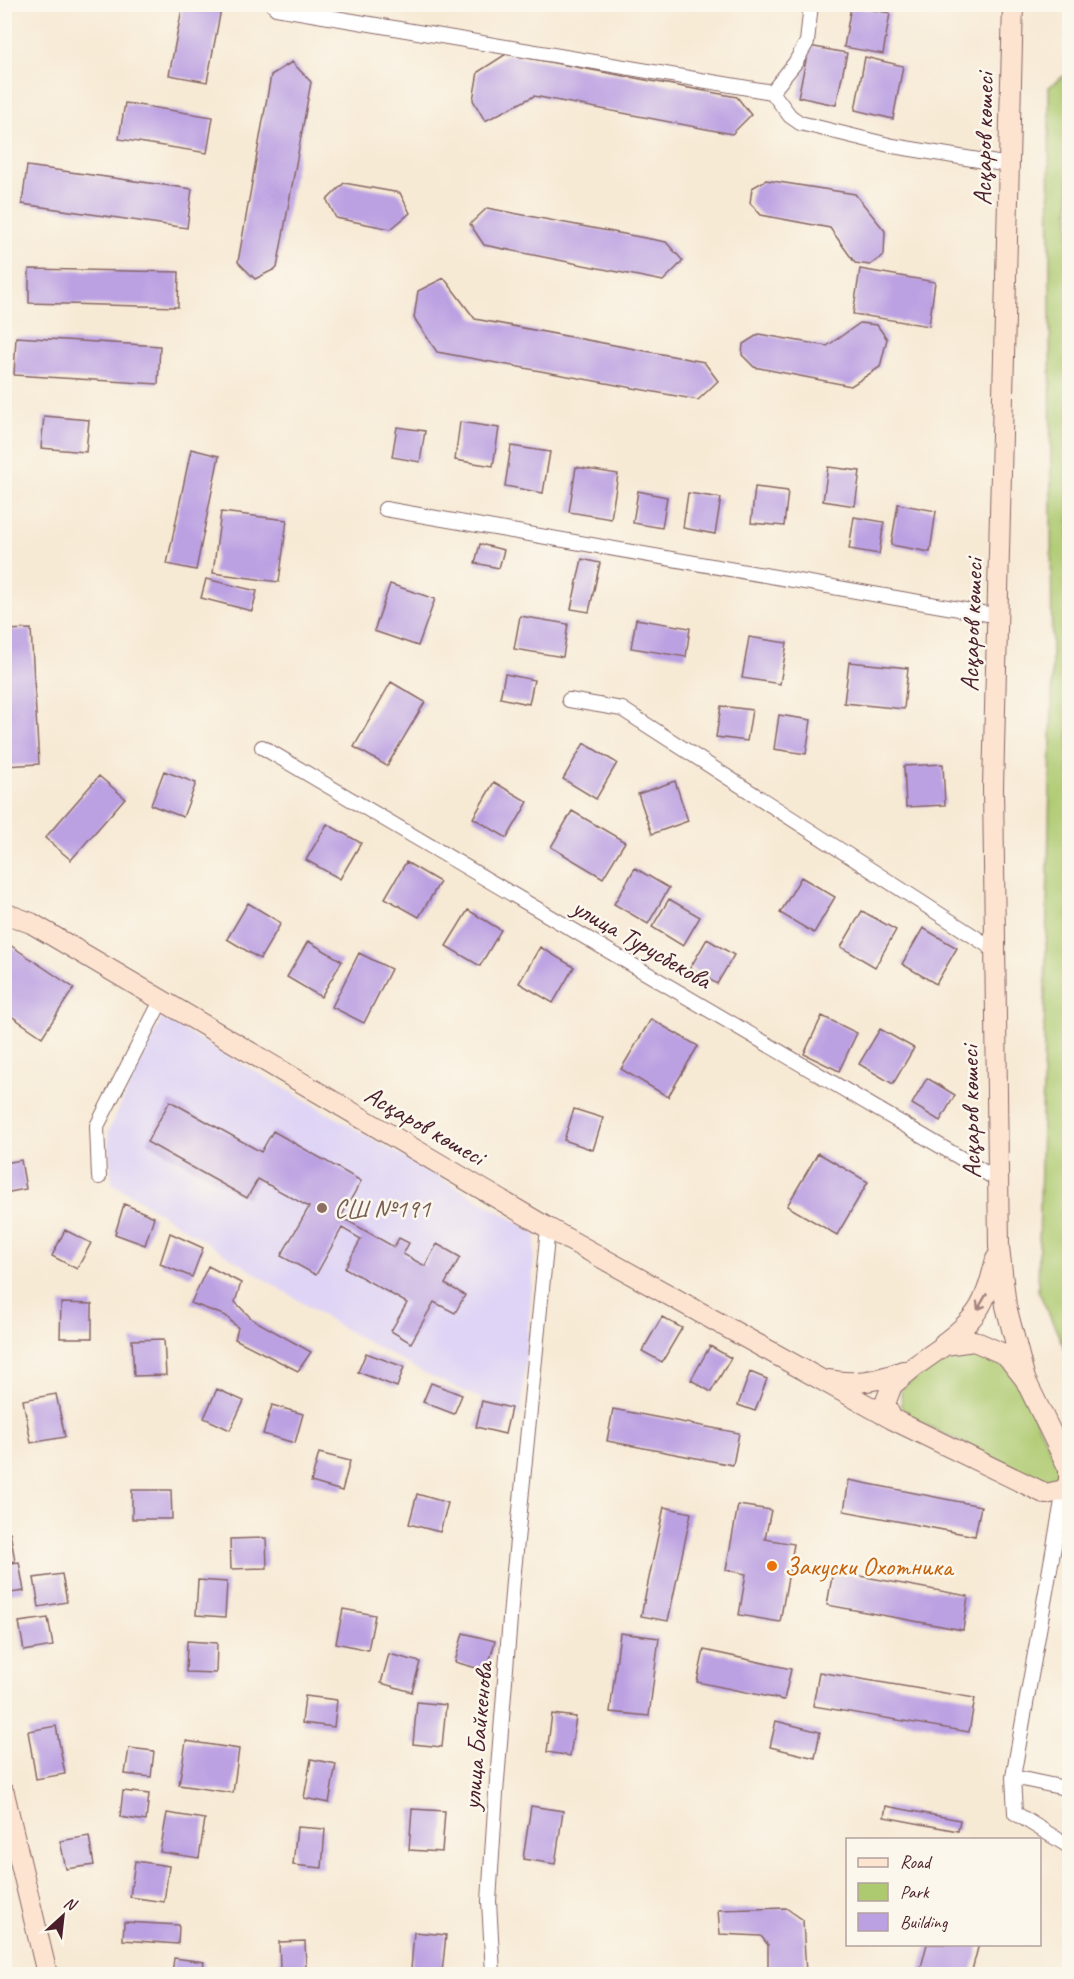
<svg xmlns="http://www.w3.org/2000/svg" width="1074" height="1979" viewBox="0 0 1074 1979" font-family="Caveat,sans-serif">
<rect width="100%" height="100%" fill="#fbf7ec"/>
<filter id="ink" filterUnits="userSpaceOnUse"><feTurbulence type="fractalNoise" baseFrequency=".0167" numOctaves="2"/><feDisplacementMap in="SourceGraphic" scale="12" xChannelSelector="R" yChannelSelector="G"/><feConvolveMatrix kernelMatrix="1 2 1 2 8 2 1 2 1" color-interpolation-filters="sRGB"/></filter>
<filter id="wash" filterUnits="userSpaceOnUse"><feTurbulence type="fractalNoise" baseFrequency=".008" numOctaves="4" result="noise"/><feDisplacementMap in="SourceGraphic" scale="24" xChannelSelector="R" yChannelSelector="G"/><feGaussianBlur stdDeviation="1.35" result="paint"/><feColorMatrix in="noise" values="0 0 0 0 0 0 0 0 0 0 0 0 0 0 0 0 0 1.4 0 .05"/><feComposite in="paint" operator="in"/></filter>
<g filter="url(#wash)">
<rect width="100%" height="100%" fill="#f7ead5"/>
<path fill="#dfd4f5" d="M162,1018L536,1233L521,1417L422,1372L344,1329L112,1183L108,1132Z"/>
<path fill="#aeca71" stroke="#7c744e" stroke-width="1.5" d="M1069,72V1358L1038,1290L1052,700L1049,87Z
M976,1349L1001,1361L1018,1384L1059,1466L1056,1477L1047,1485L902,1413L901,1389L948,1353Z"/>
<g id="blocks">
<path fill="#bca1e2" d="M183,4H222L207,82L169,75Z
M851,6L890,13L883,54L844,47Z
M809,46L847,53L836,105L798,97Z
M506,54L737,97L751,115L732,134L534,96L485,121L473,100L478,72Z
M865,57L903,66L893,119L855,110Z
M292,62L311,82L277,268L255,279L238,262L271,75Z
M125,103L213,117L207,153L119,139Z
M27,166L192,189L187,228L22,204Z
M766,180L855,194L885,231L884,255L870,265L855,263L830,228L761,215L750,203L752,188Z
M344,183L400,193L410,213L391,229L336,218L327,200Z
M487,208L666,242L683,261L663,281L484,245L470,224Z
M29,269L179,272L178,307L29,303Z
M860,269L935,282L929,326L853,314Z
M444,278L475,319L704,362L718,381L698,400L437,352L414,318L418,291Z
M860,323L877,325L887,339L880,367L851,386L754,367L742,355L743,344L759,334L827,346Z
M16,337L160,346L158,384L14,375Z
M44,416L89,420L86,452L41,448Z
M460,422L499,428L493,466L455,460Z
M397,427L425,431L420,462L392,457Z
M511,446L550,452L543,493L505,486Z
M191,449L219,456L196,570L167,564Z
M576,467L618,474L611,519L569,512Z
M828,467L860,471L855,506L823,501Z
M755,487L788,491L784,526L751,523Z
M638,491L667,497L662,528L633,523Z
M688,493L721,498L715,534L683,528Z
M898,504L936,511L930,552L891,545Z
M221,512L287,520L279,582L213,573Z
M854,517L884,522L879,554L849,549Z
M480,544L504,550L499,568L475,563Z
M582,559L600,563L589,612L571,609Z
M206,579L257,591L252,611L201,598Z
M390,584L435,599L418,646L374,631Z
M520,616L568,624L563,657L514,649Z
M636,619L690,628L686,657L631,648Z
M31,629L39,764L4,766V630Z
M749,637L787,643L780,684L742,678Z
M849,662L908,668L904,709L844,703Z
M505,674L534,680L529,704L500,698Z
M391,682L425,702L387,766L354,747Z
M721,706L752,710L747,741L716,737Z
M779,715L811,720L806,754L774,749Z
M584,743L617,763L596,799L563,779Z
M943,764L945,805L906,807L904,766Z
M164,771L196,783L183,817L151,805Z
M99,776L125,798L71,860L45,838Z
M675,781L688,821L652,834L638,794Z
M494,782L528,802L507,838L473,818Z
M572,811L625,842L603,878L551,847Z
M327,824L361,843L340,879L306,860Z
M406,862L440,882L419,917L385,898Z
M635,868L669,888L648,924L614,904Z
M801,877L835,897L814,933L780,913Z
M669,899L700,917L683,946L652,927Z
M248,903L281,923L260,959L227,939Z
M468,910L501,930L480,966L446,946Z
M862,911L896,930L875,967L841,947Z
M923,928L957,948L936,984L902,964Z
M707,939L734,955L717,984L690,968Z
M4,941L74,988L42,1037L4,1011Z
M308,941L342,961L321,997L287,977Z
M540,947L574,967L553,1003L519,983Z
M359,953L391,969L364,1023L332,1007Z
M822,1016L857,1033L839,1071L804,1054Z
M651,1019L698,1046L668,1097L621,1069Z
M880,1029L914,1048L893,1084L859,1064Z
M927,1078L955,1095L940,1121L912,1104Z
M170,1101L261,1152L273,1131L361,1181L341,1217L394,1247L399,1238L409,1243L403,1254L425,1266L437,1244L460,1257L445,1284L465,1295L455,1313L434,1302L411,1343L391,1331L407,1303L345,1268L361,1239L342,1228L316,1275L281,1256L309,1207L258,1179L247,1198L147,1142Z
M574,1109L603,1118L593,1150L564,1140Z
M818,1153L868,1182L837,1235L787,1206Z
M21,1160L26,1189L4,1193V1163Z
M124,1204L154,1217L145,1245L115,1234Z
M65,1230L91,1243L77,1269L52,1256Z
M170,1233L203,1248L192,1277L160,1264Z
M208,1266L241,1283L235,1302L252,1319L311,1352L298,1371L235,1339L238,1328L226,1316L191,1303Z
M61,1303L92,1304V1338H60Z
M662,1317L682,1328L662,1362L642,1351Z
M164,1339L166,1375L134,1376L132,1340Z
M710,1346L731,1358L711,1392L691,1380Z
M366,1353L404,1367L397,1387L358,1372Z
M750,1372L767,1379L755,1411L738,1405Z
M431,1383L462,1395L454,1414L423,1402Z
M217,1389L244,1401L230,1430L204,1418Z
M56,1394L65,1437L31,1443L23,1400Z
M482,1401L511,1408L505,1434L476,1427Z
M272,1405L303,1414L295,1443L263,1434Z
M613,1409L739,1433L733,1465L607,1441Z
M319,1453L350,1461L342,1491L311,1482Z
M849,1480L981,1506L975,1536L844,1511Z
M132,1490H171L172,1519H132Z
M417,1494L448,1503L440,1532L409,1524Z
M738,1505L771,1510L765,1539L794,1544L780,1622L739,1615L746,1574L726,1570Z
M664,1507L691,1513L668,1621L641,1616Z
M10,1532L15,1561L4,1563V1533Z
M266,1538L267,1568L231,1569L230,1539Z
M19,1562L24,1591L4,1594V1564Z
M833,1571L968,1596L963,1630L827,1605Z
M62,1574L67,1602L39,1607L34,1578Z
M198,1580L227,1582L225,1617L196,1615Z
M343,1609L375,1615L368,1650L336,1643Z
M48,1618L53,1646L24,1651L19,1622Z
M463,1633L495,1641L487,1671L455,1662Z
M620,1633L659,1638L649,1716L610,1712Z
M187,1641L217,1643L216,1673L186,1672Z
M704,1650L791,1669L784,1700L697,1682Z
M389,1654L420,1662L412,1692L381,1683Z
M819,1672L975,1698L969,1732L813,1706Z
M305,1696L337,1700L334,1727L302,1723Z
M417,1702L446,1705L442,1747L413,1744Z
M552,1714L576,1717L570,1756L547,1752Z
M776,1721L820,1732L815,1758L770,1747Z
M56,1726L65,1774L36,1779L28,1731Z
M186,1741L239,1749L233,1793L179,1785Z
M129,1748L154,1751L151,1777L125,1774Z
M311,1759L336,1764L329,1803L304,1798Z
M123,1791L149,1794L146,1821L120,1817Z
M531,1806L563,1811L555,1864L523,1859Z
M886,1806L960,1820L958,1831L884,1817Z
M412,1809L445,1811L442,1852L409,1850Z
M167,1813L205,1819L199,1858L160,1852Z
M297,1827L325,1829L322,1868L293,1865Z
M89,1836L94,1865L66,1869L60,1841Z
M135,1861L169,1866L164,1902L130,1897Z
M786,1908L803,1920L806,1974H768V1945L761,1936L720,1934L718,1910Z
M124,1922L179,1925L178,1944L123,1940Z
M414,1932L446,1935L442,1973L411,1969Z
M305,1941L306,1968L280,1969L279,1942Z
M927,1944H979L971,1974H933L920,1971Z
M174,1958L204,1962L202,1974H172Z"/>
</g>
</g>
<g filter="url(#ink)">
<use href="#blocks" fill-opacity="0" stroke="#876666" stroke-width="1.5"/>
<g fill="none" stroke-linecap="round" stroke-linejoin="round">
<g stroke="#876666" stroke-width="16">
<path id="street" d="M272,4L276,8L772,92L790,116L800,123L893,146L1009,165
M772,92L795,63L807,42L811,4
M385,509L999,616
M569,700L622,709L995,950
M262,747L998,1180
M99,1177L97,1126L161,1001
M1064,1490L1013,1777L1015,1813L1070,1847
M1013,1777L1060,1787L1070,1785
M493,1974L489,1901L496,1793L513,1581L548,1228"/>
</g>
<g stroke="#876666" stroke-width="22">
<path id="secondary" d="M1013,4L993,787L999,1247L1006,1306L1025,1379
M4,913L31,923L548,1228L892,1419
M974,1341L1006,1355L1025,1379L1069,1469V1482L1064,1490L1046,1494L892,1419L885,1404L892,1385L915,1366L945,1345Z
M944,1343C980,1316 986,1302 996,1259
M829,1380C854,1385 879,1381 903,1371
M4,1793L47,1974"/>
</g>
<use href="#street" stroke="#fff" stroke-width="14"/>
<use href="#secondary" stroke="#fde4d1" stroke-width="20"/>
</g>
<defs><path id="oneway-shaft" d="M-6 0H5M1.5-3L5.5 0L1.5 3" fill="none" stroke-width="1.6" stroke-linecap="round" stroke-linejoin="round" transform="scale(1.5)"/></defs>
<use stroke="#a4827e" href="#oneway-shaft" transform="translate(982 1302) rotate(120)"/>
</g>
<circle fill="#8d6e63" stroke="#fbf7ec" stroke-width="2" cx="322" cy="1208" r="6"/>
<circle fill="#e8710a" stroke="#fbf7ec" stroke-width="2" cx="772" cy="1566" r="6"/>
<g text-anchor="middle" stroke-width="5" stroke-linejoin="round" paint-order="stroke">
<g font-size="26" fill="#4a1f2b" stroke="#fbf7ec">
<text transform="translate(983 139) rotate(-89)" y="9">Асқаров көшесі</text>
<text transform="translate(971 625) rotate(-88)" y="9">Асқаров көшесі</text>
<text transform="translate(642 943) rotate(30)" y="9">улица Турусбекова</text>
<text transform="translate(970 1112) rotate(-91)" y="9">Асқаров көшесі</text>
<text transform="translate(425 1125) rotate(30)" y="9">Асқаров көшесі</text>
<text transform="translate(477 1736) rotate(-85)" y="9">улица Байкенова</text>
</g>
<g font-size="26" fill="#785e54" stroke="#fbf7ec" text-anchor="start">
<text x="334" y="1217">СШ №191</text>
</g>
<g font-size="26" fill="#c56008" stroke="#fbf7ec" text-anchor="start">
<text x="784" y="1575">Закуски Охотника</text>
</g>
</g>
<rect width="1074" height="1979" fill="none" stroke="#fbf7ec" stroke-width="24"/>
<rect x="846" y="1838" width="195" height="108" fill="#fbf7ec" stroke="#b4a19f" stroke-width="1.5"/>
<rect x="858" y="1858" width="30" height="9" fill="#fde4d1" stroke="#b4a19f" stroke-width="1.5"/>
<text x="900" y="1868" font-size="18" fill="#4a1f2b">Road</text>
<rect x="858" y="1883" width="30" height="18" fill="#aeca71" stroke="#b4a19f" stroke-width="1.5"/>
<text x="900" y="1898" font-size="18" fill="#4a1f2b">Park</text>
<rect x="858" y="1913" width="30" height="18" fill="#bca1e2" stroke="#b4a19f" stroke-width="1.5"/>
<text x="900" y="1928" font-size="18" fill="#4a1f2b">Building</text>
<g transform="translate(63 1916) rotate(27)" stroke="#fbf7ec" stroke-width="4.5" paint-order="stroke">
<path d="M0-4.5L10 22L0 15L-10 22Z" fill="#4a1f2b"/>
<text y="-9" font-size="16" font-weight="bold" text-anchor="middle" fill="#4a1f2b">N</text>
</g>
</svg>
